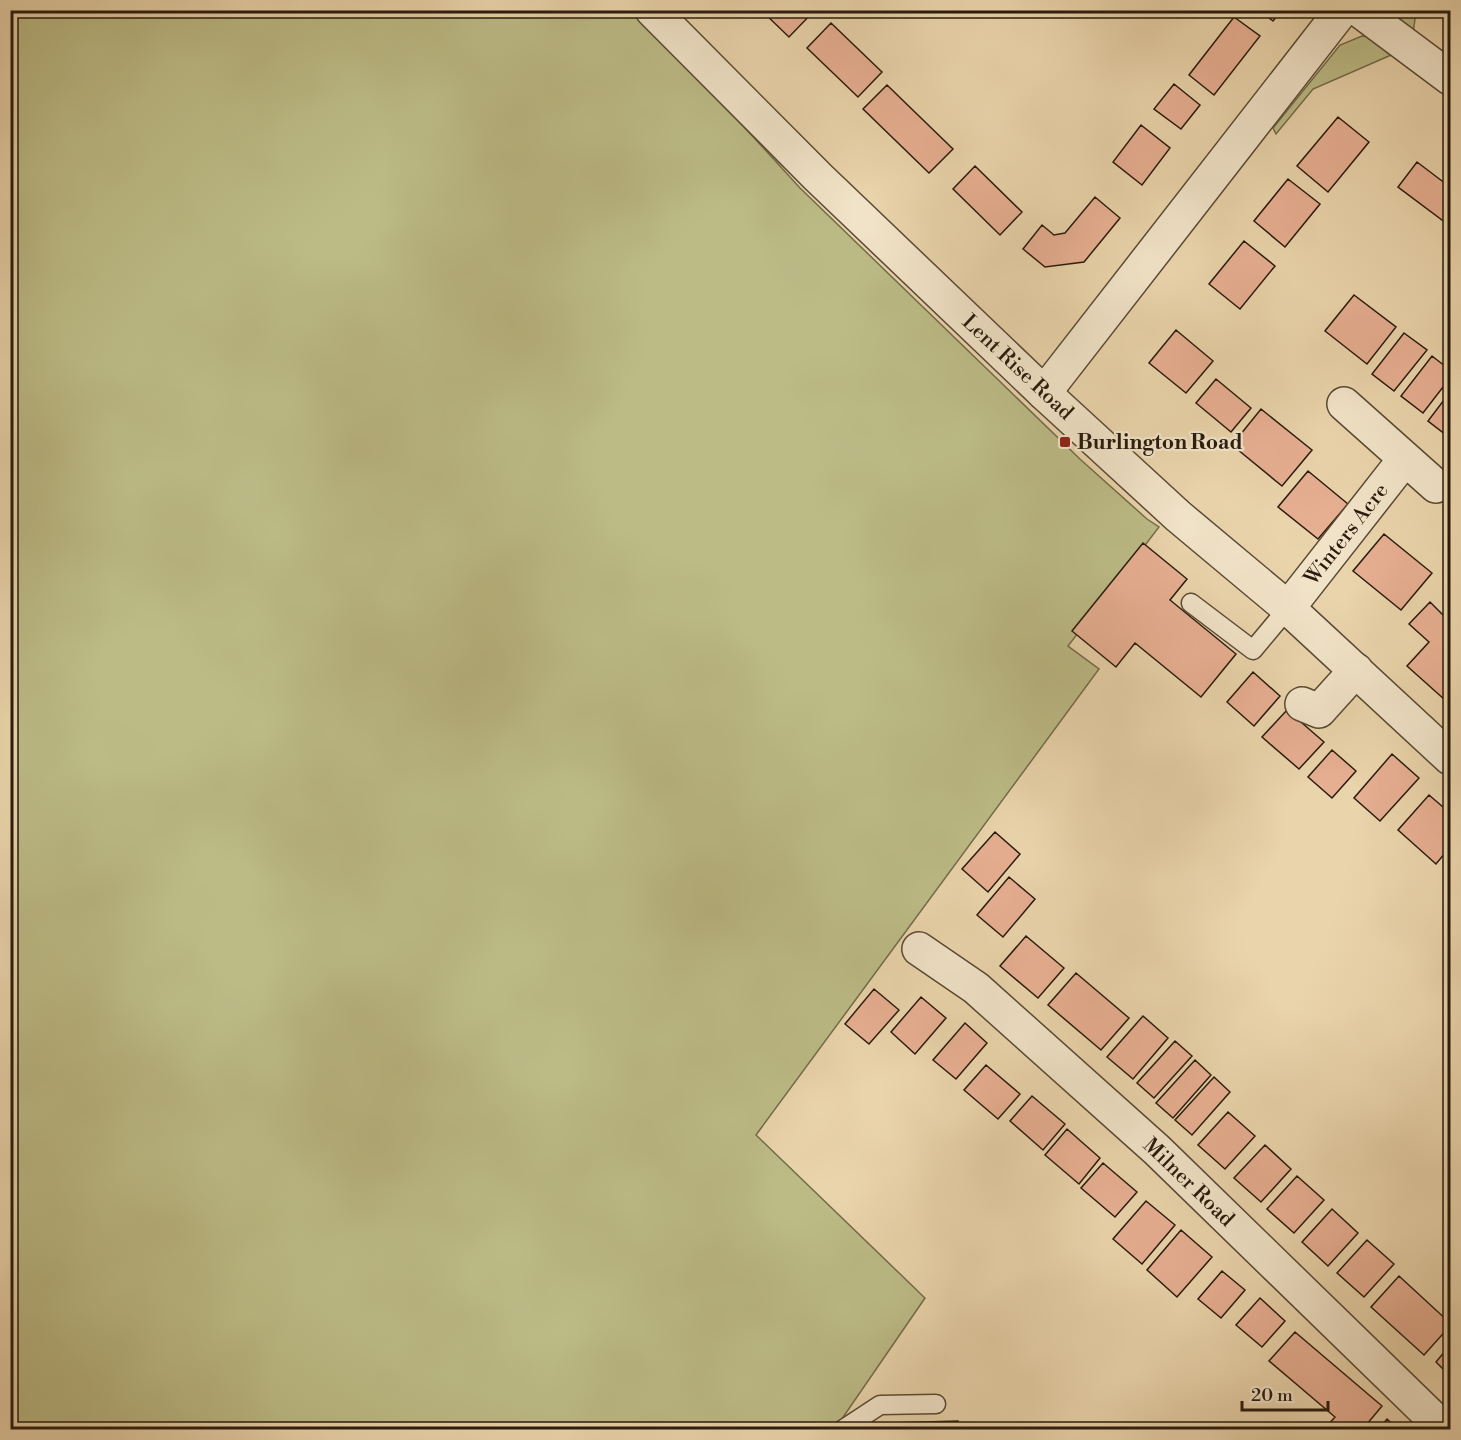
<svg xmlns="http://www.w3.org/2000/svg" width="1461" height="1440" viewBox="0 0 1461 1440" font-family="'Libre Bodoni',serif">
<rect width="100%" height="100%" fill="#ead4ab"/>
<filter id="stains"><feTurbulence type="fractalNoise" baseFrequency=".00333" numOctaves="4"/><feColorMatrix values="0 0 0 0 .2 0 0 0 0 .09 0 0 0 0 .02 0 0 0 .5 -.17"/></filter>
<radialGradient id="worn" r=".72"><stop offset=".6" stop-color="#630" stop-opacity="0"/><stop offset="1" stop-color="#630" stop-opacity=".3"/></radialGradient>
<path fill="#bcbb86" stroke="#726b4a" stroke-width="1.5" d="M10,11H638L800,188L1081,460L1147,519L1159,527L1068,646L1099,669L756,1135L925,1298L835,1429H11Z
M1391,11H1416L1413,34H1412Z
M1362,36L1379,38L1398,52L1313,89L1276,134L1273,128L1340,45Z"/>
<path fill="#e7af92" stroke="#291b0d" stroke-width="1.5" d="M761,10H811L813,12L789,37Z
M1259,10H1282L1273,21Z
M1234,17L1260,36L1214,95L1189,75Z
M831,23L882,72L858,97L807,48Z
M1174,84L1200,105L1181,129L1154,109Z
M887,85L953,149L929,173L863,109Z
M1338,117L1369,142L1328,192L1297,166Z
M1141,125L1170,148L1142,185L1113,162Z
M1417,162L1450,187V226L1398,187Z
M975,166L1022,212L1000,235L953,189Z
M1288,179L1320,204L1285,247L1254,221Z
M1095,197L1120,218L1084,262L1045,267L1023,249L1042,225L1054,235L1065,233Z
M1244,241L1275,266L1240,309L1209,284Z
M1354,295L1396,327L1367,364L1325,331Z
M1176,330L1213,361L1186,393L1149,363Z
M1404,333L1427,350L1394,391L1372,374Z
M1432,356L1450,370V378L1423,413L1401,396Z
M1216,379L1251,408L1231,432L1196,403Z
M1450,392V438L1428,421Z
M1261,409L1312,450L1282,486L1232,445Z
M1308,471L1348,504L1318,539L1278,507Z
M1384,534L1432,573L1401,610L1353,571Z
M1143,543L1187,579L1170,600L1236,654L1201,697L1135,643L1116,667L1072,631Z
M1430,602L1450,622V694L1445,700L1407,666L1429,642L1409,624Z
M1253,672L1280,696L1254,726L1227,702Z
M1287,710L1324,742L1299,769L1262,737Z
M1332,750L1356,771L1332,798L1308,777Z
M1392,754L1419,778L1380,821L1354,798Z
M1429,795L1450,813V847L1436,864L1398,830Z
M995,832L1020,854L988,892L962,869Z
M1009,877L1035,899L1003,937L977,915Z
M1026,936L1064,968L1038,998L1000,966Z
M1076,973L1129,1018L1101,1050L1048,1005Z
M874,989L899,1010L869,1044L845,1024Z
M921,997L946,1018L915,1054L891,1032Z
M1143,1016L1168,1038L1133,1079L1107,1057Z
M965,1023L987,1043L956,1079L933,1060Z
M1175,1041L1192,1056L1154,1098L1137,1083Z
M1195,1060L1211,1075L1173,1118L1156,1103Z
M986,1065L1020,1094L998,1119L964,1090Z
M1214,1077L1230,1092L1192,1135L1175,1120Z
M1032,1096L1065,1124L1043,1150L1010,1121Z
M1228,1112L1255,1136L1225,1169L1198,1145Z
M1067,1129L1100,1158L1079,1184L1045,1155Z
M1265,1145L1291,1169L1261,1202L1234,1178Z
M1103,1163L1137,1192L1115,1217L1081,1188Z
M1297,1176L1324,1200L1294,1233L1267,1209Z
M1146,1201L1175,1225L1142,1264L1113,1239Z
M1332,1209L1358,1233L1328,1266L1302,1242Z
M1181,1230L1212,1257L1177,1297L1147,1270Z
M1367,1240L1394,1264L1364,1297L1337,1273Z
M1222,1271L1245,1290L1221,1318L1198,1299Z
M1399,1276L1450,1323V1326L1424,1355L1371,1307Z
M1260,1298L1285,1321L1262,1347L1236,1325Z
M1295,1332L1382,1406L1362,1430H1332L1327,1426L1335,1417L1269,1361Z
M1450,1345V1376L1436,1362Z
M1387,1419L1399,1430H1378Z
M958,1421V1430H889V1423Z"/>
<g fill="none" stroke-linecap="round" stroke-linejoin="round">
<g stroke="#594934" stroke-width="21">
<path id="service" d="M1191,603L1253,650L1288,608
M842,1430L880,1405L936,1404"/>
</g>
<g stroke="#594934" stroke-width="36">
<path id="minor" d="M1359,10L1450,78
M1044,393L1342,10
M1344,404L1436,486
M1288,608L1404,460
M1302,704L1319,711L1356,670
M919,949L976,988L1157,1150L1445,1430"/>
</g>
<g stroke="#594934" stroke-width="36">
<path id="tertiary" d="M652,10L818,177L1044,393L1178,516L1288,608L1450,758"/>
</g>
<use href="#service" stroke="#f1e3c8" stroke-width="18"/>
<use href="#minor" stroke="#f1e3c8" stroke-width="33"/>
<use href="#tertiary" stroke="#f1e3c8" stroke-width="33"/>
</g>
<rect fill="#8f2418" stroke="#f1e3c8" stroke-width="2" x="1059" y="436" width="12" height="12" rx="3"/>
<g text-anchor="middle" stroke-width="4.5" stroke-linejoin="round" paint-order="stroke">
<g font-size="21" fill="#291b0d" stroke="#f1e3c8">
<text transform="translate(1018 367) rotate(43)" y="7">Lent Rise Road</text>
<text transform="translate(1346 534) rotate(-52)" y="7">Winters Acre</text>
<text transform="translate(1189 1182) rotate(44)" y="7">Milner Road</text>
</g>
<g font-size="21" font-weight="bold" fill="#291b0d" stroke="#f1e3c8" text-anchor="start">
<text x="1077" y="449">Burlington Road</text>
</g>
</g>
<rect width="1461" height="1440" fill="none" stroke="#ead4ab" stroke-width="36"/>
<rect x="12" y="12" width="1437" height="1416" fill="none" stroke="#291b0d" stroke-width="3"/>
<rect x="18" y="18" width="1425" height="1404" fill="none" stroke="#291b0d" stroke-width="1.5"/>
<path d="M1242 1401v9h86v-9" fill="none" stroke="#291b0d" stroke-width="3"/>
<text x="1251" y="1401" font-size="18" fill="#291b0d" stroke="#f1e3c8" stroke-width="4.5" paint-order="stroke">20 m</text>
<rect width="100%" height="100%" filter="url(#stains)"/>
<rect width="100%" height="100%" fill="url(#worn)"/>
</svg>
